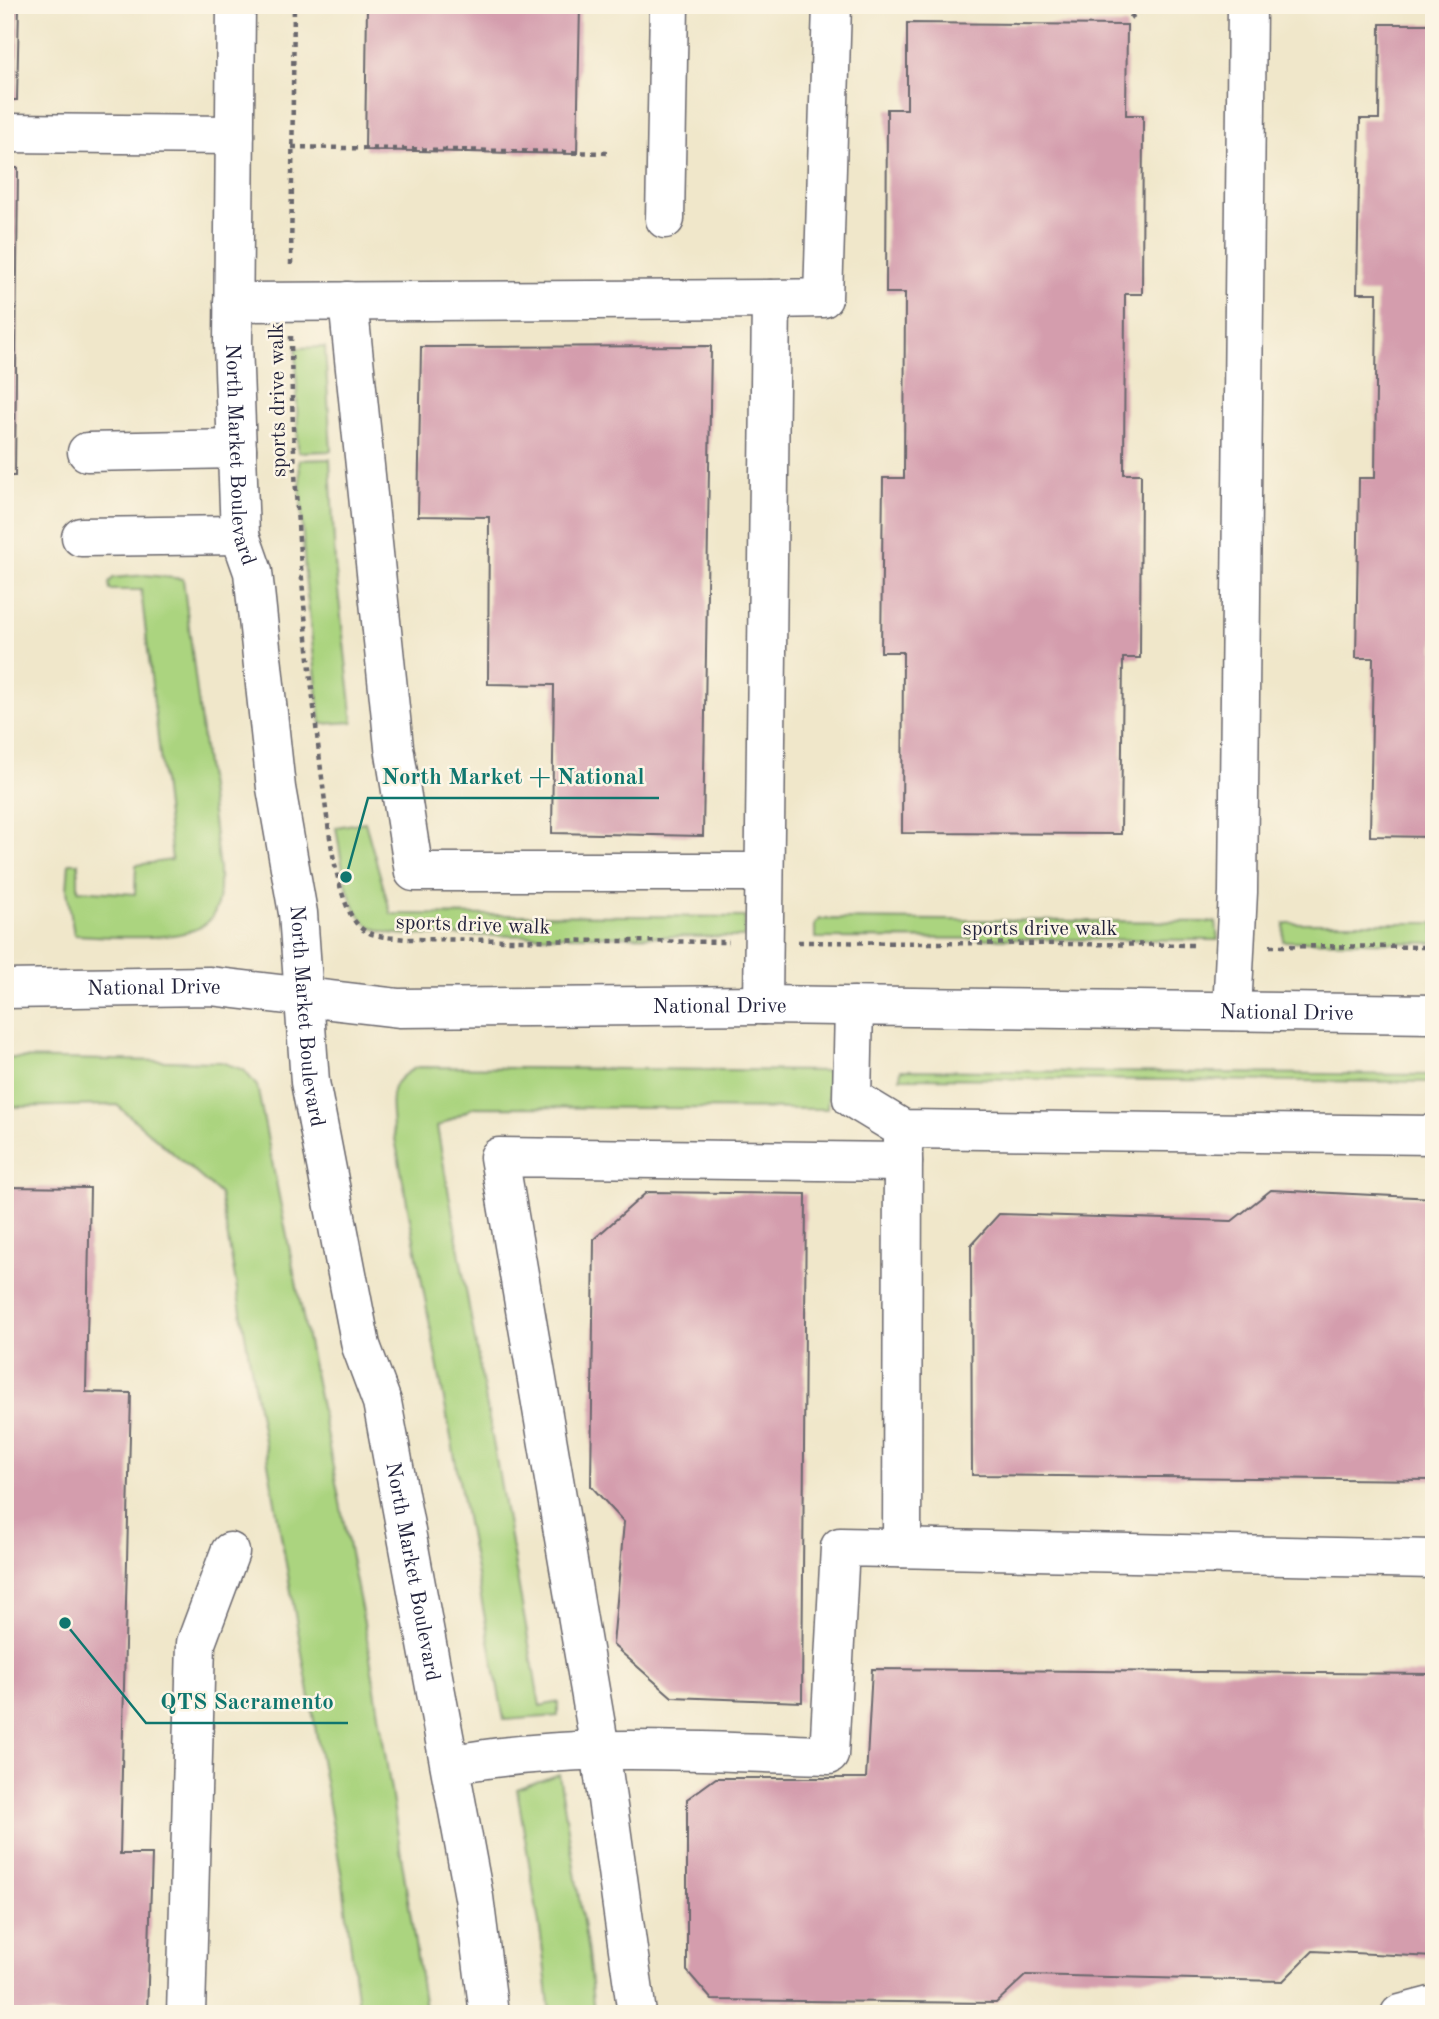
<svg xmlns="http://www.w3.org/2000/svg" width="1439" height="2019" viewBox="0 0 1439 2019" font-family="'Old Standard TT',serif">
<rect width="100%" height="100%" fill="#fcf5e5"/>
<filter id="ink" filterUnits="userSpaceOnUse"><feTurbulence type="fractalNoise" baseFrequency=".0143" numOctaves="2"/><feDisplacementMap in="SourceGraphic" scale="14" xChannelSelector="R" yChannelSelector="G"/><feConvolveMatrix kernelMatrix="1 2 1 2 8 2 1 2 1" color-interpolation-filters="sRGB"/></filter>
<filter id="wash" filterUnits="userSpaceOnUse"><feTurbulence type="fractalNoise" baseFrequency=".00686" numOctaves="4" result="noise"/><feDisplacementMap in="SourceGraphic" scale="28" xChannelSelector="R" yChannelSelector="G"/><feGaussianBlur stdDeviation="1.57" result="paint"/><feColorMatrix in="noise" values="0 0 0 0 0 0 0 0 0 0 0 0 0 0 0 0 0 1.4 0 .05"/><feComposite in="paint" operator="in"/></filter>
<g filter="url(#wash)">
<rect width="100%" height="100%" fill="#f0e7ca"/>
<path fill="#abd47f" stroke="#667b5d" stroke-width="2" d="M325,347L331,451L298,452L296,348Z
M330,459L335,564L353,722L321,724L305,575L299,460Z
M146,575L183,579L219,869C219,885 221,902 212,917C193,946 106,936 74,935L67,890L69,863H78V890L135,894L136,865L172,860L141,590H110L109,583L113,578Z
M365,822L391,914L745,917L744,937L412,935C399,934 386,934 374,928C346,917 341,855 336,827Z
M820,919L1216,922L1218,940L815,938V924Z
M1288,923H1434V943L1283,941L1284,924Z
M5,1058L221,1062L244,1070L257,1086L367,1638L426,2014H359L343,1883L220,1194L117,1105L5,1107Z
M418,1067L830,1071L827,1109L474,1107L437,1127L540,1706L558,1702V1716L504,1720L393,1128C391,1097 386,1081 418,1067Z
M901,1070L1434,1075V1082L900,1078Z
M559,1774L588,1953L594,2014H550L541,1936L517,1789Z"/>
<g id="blocks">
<path fill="#d49dad" d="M5,5H19L17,100H5Z
M367,5H580L577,154L365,150Z
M907,23L1127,25L1126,115H1143L1142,294H1125L1124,474H1141L1140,658H1123L1121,834L902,833L903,652H881L883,478H904L905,293H886L887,109H907Z
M1380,24H1434V837L1370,836L1373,658H1356L1359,478H1375L1377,293H1357L1360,119H1379Z
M5,168H18L15,476H5Z
M711,346L703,836L552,833L554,685L488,684L489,517L418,516L421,347Z
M5,1187L90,1188L86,1392L131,1393L120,1854H152L147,2014H5Z
M1271,1190L1434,1198V1480L972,1475L971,1245L999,1214L1232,1221Z
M647,1192L806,1194L802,1702L672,1697L613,1645L624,1522L591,1486L594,1239Z
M872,1669L1434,1674V1957L1313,1951L1283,1981L1026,1975L996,2003L712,2000L687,1971V1799L716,1778H866Z"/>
</g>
</g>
<g filter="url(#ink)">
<use href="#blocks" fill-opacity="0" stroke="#6a676d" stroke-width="2"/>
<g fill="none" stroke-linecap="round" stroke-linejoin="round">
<g stroke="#6a676d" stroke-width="41">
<g id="minor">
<path d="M5,133L235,135"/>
<path d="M665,219L669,5"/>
<path d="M771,299L823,298L832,5"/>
<path d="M348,301L394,747L414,872H764"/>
<path d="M233,302L771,299L763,1005"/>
<path d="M87,452L237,449"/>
<path d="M81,537L240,535"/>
<path id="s1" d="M5,989L210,986L399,1008L763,1005L1434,1014"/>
<path d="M854,1006L852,1098L903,1129L1434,1135"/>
<path d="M1232,1011L1238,892L1247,5"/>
<path d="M902,1548L903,1138"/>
<path d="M450,1765C575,1741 703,1752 829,1755L840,1547L1434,1559"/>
<path d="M186,2014L196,1643L230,1552"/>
<path d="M637,2014L600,1749L499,1157L903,1162"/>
<path d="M1400,2014L1434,2005"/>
</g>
</g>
<g stroke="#6a676d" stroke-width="41">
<g id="major">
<path id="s2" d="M236,5L233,343L240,535L253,572L276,788L298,913L310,1082L361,1346L382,1402L474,1897L489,2014"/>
</g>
</g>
<path stroke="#6a676d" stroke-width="4.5" stroke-dasharray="5 5" stroke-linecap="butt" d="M1130,18L1149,5
M292,147L610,153
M291,265L294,5
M291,336C292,482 304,625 321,770C326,807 334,897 357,924C368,938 389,937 406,939L729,942
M798,942L1198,945
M1270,946L1434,947"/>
<use href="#minor" stroke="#fff" stroke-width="38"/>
<use href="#major" stroke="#fff" stroke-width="38"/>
</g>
</g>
<g text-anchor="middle" stroke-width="5" stroke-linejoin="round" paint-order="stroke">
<g font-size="21" fill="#22223b" stroke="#fcf5e5">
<text transform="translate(277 400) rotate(-91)" y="7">sports drive walk</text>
<text dy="7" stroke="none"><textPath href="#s2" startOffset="450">North Market Boulevard</textPath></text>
<text transform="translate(473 924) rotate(2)" y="7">sports drive walk</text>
<text x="1040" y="935">sports drive walk</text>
<text dy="7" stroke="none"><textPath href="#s1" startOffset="149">National Drive</textPath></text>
<text dy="7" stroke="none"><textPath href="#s1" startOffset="716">National Drive</textPath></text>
<text dy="7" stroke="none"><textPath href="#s1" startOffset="1283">National Drive</textPath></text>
<text dy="7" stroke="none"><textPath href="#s2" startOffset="1017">North Market Boulevard</textPath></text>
<text dy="7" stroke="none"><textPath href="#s2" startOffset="1584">North Market Boulevard</textPath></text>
</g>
</g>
<path fill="none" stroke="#0f766e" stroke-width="2.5" d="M346 877L368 798H659M65 1623L146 1723H348"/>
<g fill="#0f766e" stroke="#fcf5e5" stroke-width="2.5">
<circle cx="346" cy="877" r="7"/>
<circle cx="65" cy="1623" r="7"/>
</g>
<g font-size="23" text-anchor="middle" font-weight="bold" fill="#0f766e" stroke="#fcf5e5" stroke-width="5" stroke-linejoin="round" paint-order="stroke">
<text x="513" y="784">North Market + National</text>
<text x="247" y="1709">QTS Sacramento</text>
</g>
<rect width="1439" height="2019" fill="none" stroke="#fcf5e5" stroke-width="28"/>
</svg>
